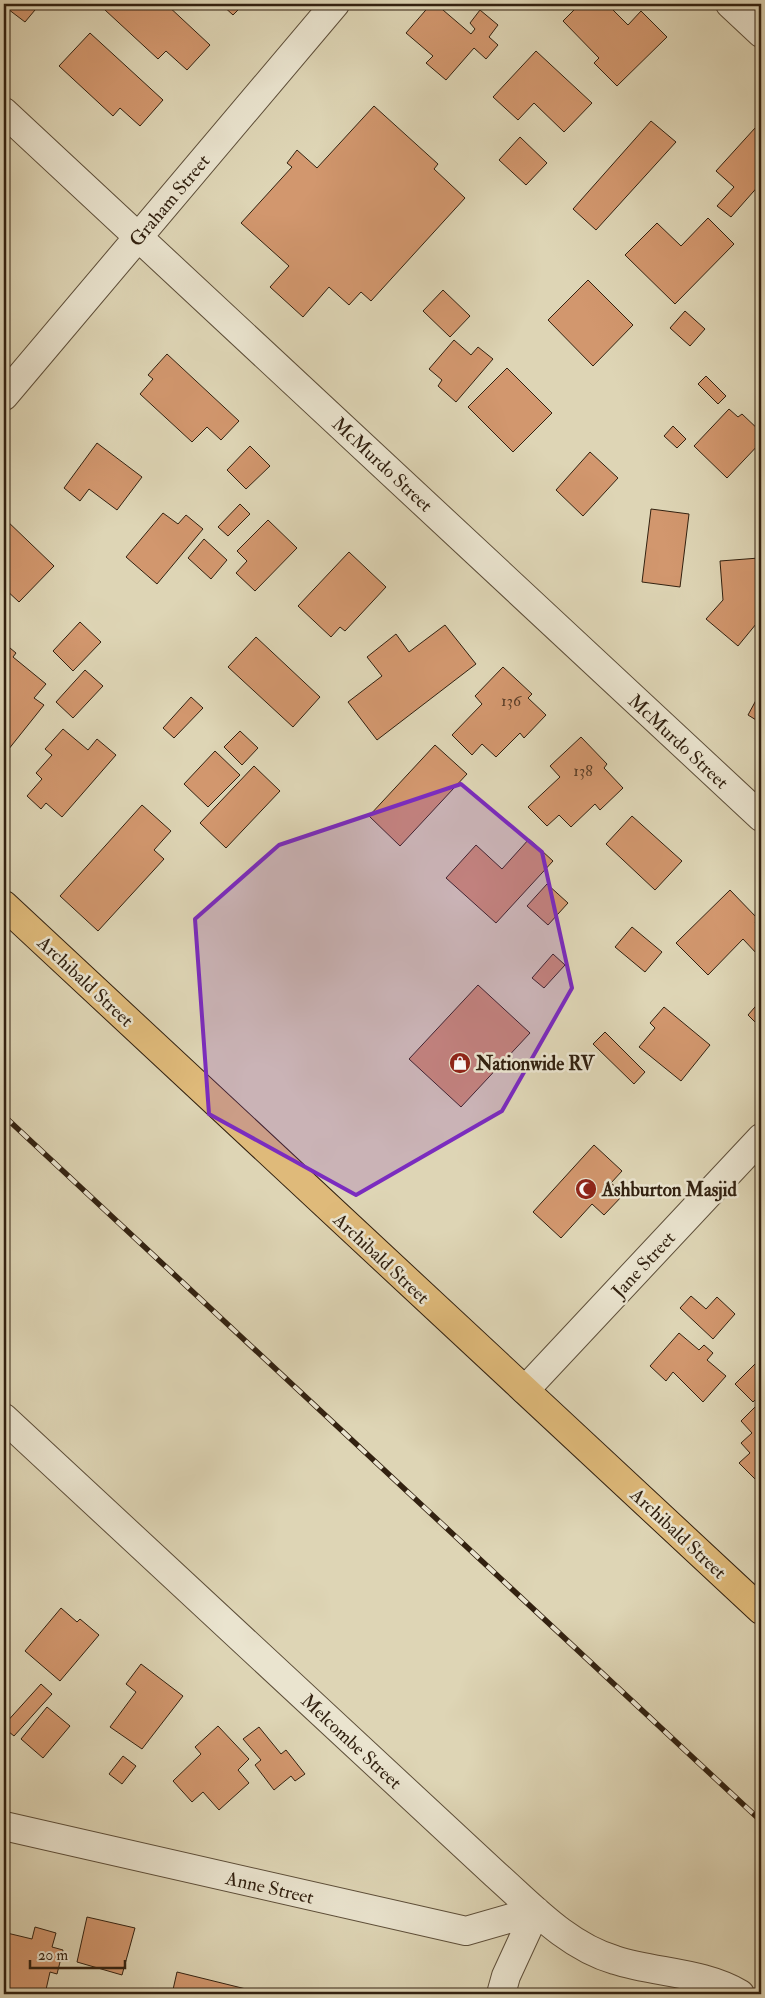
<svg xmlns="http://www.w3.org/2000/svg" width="765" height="1998" viewBox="0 0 765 1998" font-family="'IM FELL Double Pica',serif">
<rect width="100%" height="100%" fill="#ded5b5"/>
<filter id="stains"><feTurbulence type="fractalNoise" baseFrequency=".004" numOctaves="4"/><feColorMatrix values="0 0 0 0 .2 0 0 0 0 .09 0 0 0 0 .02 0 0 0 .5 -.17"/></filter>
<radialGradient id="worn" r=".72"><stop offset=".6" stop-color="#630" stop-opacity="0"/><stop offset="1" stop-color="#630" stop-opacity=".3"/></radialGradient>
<path fill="#d2976e" stroke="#322110" d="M4,4H40L25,22L4,6Z
M111,4H166L210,45L187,70L166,51L158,59L105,10Z
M221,4H244L233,15Z
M431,4H436L471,34L475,29L470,23L480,10L498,25L489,37L498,45L486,59L474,48L446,80L426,63L433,56L406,33Z
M580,4H607L628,25L641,11L667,37L617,86L594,63L599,58L563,21Z
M90,33L163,100L140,126L120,108L113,116L59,66Z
M536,51L592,103L564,132L534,103L518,120L493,97Z
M374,106L438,164L434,169L465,198L371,301L361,292L349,305L329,287L303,317L270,287L289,266L241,223L292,167L287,163L297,150L317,168Z
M651,121L676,142L596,230L573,209Z
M755,128L761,133V183L731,217L717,206L734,187L716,171Z
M520,137L547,163L526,185L499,160Z
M708,218L734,244L675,304L625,255L657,223L681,246Z
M588,280L633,325L593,366L548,320Z
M443,290L470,316L450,337L423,311Z
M685,311L705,329L690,346L670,328Z
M454,340L471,355L478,347L493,359L456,402L438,386L442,380L429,369Z
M167,354L239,421L221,440L207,427L192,442L140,394L153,379L148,375Z
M507,368L552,413L513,452L468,407Z
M706,376L726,396L718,404L698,384Z
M729,409L738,417L742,414L761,432V442L727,478L694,446Z
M673,426L686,439L677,448L664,436Z
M97,443L142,477L117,510L89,489L80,501L64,488Z
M250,446L270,466L246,489L227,470Z
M590,452L618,478L583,516L556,490Z
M240,504L250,514L228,536L218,527Z
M651,509L689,514L680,587L642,582Z
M163,513L178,524L186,515L203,529L157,584L126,557Z
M4,518L54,566L19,602L4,588Z
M268,520L297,548L255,591L236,573L247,561L237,551Z
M204,539L227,560L211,579L188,558Z
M349,552L386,587L345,631L340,627L331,637L298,606Z
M759,558L761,618L738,646L706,619L723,600L720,561Z
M80,622L101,642L73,671L53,651Z
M445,625L476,664L377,740L348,702L382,676L367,657L396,634L409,652Z
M256,637L320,697L293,727L228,667Z
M4,643L16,653L13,657L46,684L34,698L44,705L4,755Z
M503,667L532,694L528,698L546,715L524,738L520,733L496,757L482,744L472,755L452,735L482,704L475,696Z
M85,670L103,686L73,718L56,702Z
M761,691V723L748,715Z
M191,697L203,708L174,738L163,728Z
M63,729L88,750L97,739L116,755L62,817L46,803L41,809L27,796L42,779L36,773L52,755L45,749Z
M240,731L258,748L242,765L224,747Z
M581,737L607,764L604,768L623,788L600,810L595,804L571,827L559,815L547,826L528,807L560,777L550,766Z
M435,745L467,774L400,846L369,816Z
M215,751L240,775L208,807L184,784Z
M254,766L280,791L226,848L200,823Z
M142,805L171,831L154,850L164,859L98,931L60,896Z
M632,816L682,861L655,890L606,844Z
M529,839L553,861L496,923L446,878L476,845L502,869Z
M547,884L568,903L548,925L527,906Z
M730,890L758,919L755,923L761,929V951L758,955L743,939L708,975L676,943Z
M632,927L662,952L645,972L615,947Z
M553,954L565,965L544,988L532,978Z
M478,985L530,1033L461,1107L409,1059Z
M761,1000V1028L748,1015Z
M664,1007L710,1045L681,1081L639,1047L655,1028L650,1023Z
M605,1032L645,1072L634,1084L593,1044Z
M594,1145L622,1171L611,1183L624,1194L604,1215L592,1204L561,1238L533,1212Z
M691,1296L706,1309L717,1297L735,1314L713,1339L680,1308Z
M679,1333L699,1350L704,1345L713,1353L707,1360L726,1376L703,1402L673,1372L666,1381L650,1366Z
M760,1359L761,1394L753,1402L735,1384Z
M761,1401V1475L756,1480L739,1463L750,1453L741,1443L752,1433L741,1421Z
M61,1608L77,1622L80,1619L99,1635L60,1681L25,1651Z
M141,1664L183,1696L142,1749L110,1727L136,1692L126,1684Z
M41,1684L52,1694L14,1736L4,1728V1725Z
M47,1707L70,1726L43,1758L21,1739Z
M218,1726L249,1759L238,1770L249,1783L219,1810L203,1792L192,1802L173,1781L201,1754L195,1747Z
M259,1727L281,1754L286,1750L305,1774L295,1781L291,1776L274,1790L255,1765L261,1760L243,1739Z
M123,1756L136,1766L122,1784L109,1774Z
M87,1917L135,1928L122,1975L77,1962Z
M35,1927L56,1933L52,1947L63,1950L57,1974L50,1972L45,1994H4V1944L7,1933L32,1939Z
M177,1972L250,1990L249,1994H172Z
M326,1989V1994H295Z"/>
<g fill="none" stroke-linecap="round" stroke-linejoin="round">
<g stroke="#5d4e39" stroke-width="30">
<path id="minor" d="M730,4L761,33
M4,112L761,817
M4,396L335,4
M525,1390L761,1138
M4,1418L495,1874C531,1906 567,1946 615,1960C655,1973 703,1972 740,1994
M4,1826L466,1931L536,1911
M501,1994L506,1976L536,1911"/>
</g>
<g stroke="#322110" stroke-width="30">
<path id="highway" d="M4,905L761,1610"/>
</g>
<use href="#minor" stroke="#eae4cf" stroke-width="28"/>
<use href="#highway" stroke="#dfba7a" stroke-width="28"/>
<g stroke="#322110" stroke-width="5.5">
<path id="rail" d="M4,1116L761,1821"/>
</g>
<use href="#rail" stroke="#eae4cf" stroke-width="4" stroke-dasharray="11" stroke-linecap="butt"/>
</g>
<path fill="#7b2cbf" fill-opacity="0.2" stroke="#7b2cbf" stroke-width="4" stroke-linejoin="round" d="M461,784L542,852L572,988L502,1111L356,1195L209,1114L195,919L279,845Z"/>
<defs>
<g id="shop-disc" transform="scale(1.125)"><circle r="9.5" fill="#8f2418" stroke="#eae4cf"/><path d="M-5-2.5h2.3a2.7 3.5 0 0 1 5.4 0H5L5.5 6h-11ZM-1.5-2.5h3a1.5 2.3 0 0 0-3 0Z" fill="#fff"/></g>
<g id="mosque-disc" transform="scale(1.125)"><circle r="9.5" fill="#8f2418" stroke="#eae4cf"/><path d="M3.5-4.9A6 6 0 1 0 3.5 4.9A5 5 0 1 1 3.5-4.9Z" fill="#fff"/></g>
</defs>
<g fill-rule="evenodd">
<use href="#shop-disc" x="460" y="1063"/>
<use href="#mosque-disc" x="586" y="1189"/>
</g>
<g text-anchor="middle" stroke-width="5" stroke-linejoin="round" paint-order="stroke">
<g font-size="16" fill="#5a3e28">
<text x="511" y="706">136</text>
<text x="583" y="776">138</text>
</g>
<g font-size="19" fill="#322110" stroke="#eae4cf">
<text transform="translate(169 200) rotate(-50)" y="7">Graham Street</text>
<text transform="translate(383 464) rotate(43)" y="7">McMurdo Street</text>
<text transform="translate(679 741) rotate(43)" y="7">McMurdo Street</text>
<text transform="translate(86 981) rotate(43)" y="7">Archibald Street</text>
<text transform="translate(382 1258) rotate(43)" y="7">Archibald Street</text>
<text transform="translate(643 1264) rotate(-47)" y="7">Jane Street</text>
<text transform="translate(679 1533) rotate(43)" y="7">Archibald Street</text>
<text transform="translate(352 1741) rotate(43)" y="7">Melcombe Street</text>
<text transform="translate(270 1887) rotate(13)" y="7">Anne Street</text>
</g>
<g font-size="19" font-weight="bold" fill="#322110" stroke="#eae4cf" text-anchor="start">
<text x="476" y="1070">Nationwide RV</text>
<text x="602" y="1196">Ashburton Masjid</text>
</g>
</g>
<rect width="765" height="1998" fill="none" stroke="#ded5b5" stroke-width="20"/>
<rect x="5" y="5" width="755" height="1988" fill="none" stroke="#322110" stroke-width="2.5"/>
<rect x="10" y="10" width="745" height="1978" fill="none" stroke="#322110"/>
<path d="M30 1960v8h95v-8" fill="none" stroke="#322110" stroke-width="2.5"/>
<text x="38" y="1960" font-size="15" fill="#322110" stroke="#eae4cf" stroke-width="4" paint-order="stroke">20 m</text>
<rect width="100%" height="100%" filter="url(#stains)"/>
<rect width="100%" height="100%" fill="url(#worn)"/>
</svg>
